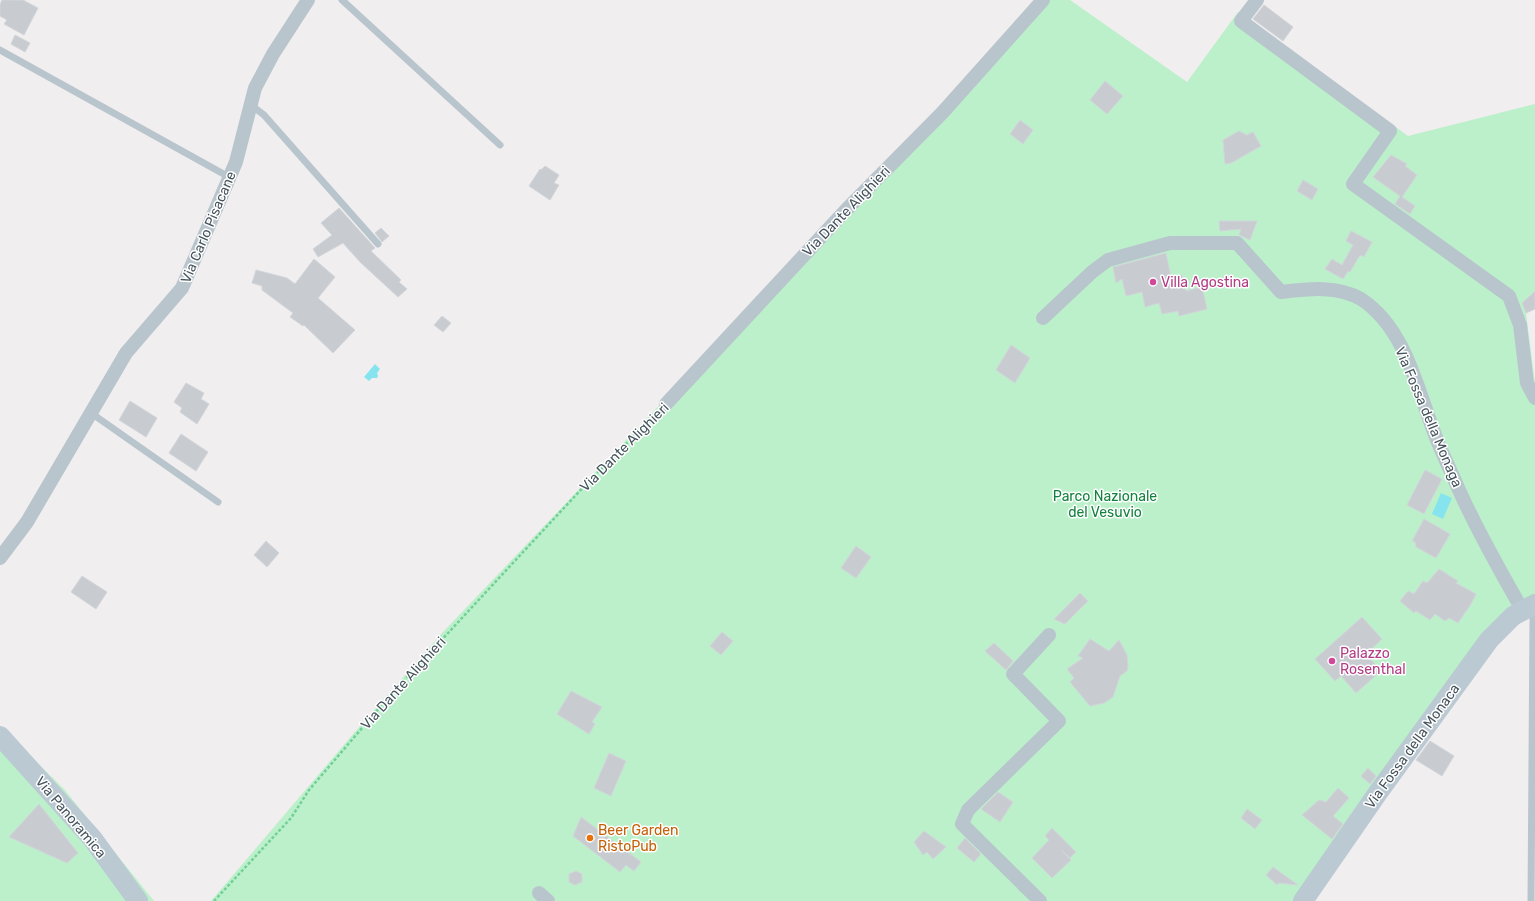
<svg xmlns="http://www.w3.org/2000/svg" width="1535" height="901" viewBox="0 0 1535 901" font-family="Rubik,sans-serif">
<rect width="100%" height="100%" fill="#f1eeef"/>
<path fill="#bbf0ca" d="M1035,0H1070L1187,82L1238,12L1408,136L1535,104V291L1530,295L1526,313L1535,383V609L1511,622L1308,901H211L354,733L443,632L671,393L912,136Z
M0,726L64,789L154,901H0Z"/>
<path fill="#86e4ef" d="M375,364L380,369L377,373L378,376L377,378H372L369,381L364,377Z
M1441,493L1452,498L1443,519L1432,514Z"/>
<path fill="#c8ccd1" stroke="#d2d5da" d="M2,0H23L38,8L24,35L4,24L7,20L0,16V5Z
M1264,5L1293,27L1283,41L1253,19Z
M15,35L30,43L25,52L11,44Z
M1105,81L1123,96L1107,114L1090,100Z
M1020,120L1033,130L1023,144L1010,134Z
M1239,131L1247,135L1253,132L1261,146L1231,163L1225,164L1223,140Z
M1391,155L1407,164L1405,166L1417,175L1402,197L1415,206L1410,214L1395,204L1400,196L1373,177Z
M545,166L559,175L554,183L559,185L550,200L529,186L540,169L541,170Z
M1303,180L1318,189L1312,200L1297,191Z
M339,208L375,248L371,251L401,280L399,282L407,289L398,297L360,262L343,243L318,257L313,249L332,235L321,223Z
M1219,221H1257L1250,240L1239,235L1241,229L1220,231Z
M381,228L389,236L382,242L375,233Z
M1351,231L1372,242L1364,257L1360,255L1350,272L1348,271L1343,279L1325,269L1332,259L1342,265L1353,245L1346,241Z
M1166,253L1171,277L1182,275L1186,291L1202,287L1207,309L1179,316L1178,311L1162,314L1159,303L1145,307L1142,292L1126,296L1122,279L1116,283L1113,267Z
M314,259L335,277L318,298L355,330L333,353L304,325L303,326L290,317L293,313L262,290V286L252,283L256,270L287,278L295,284Z
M1535,291V309L1526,313L1522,303Z
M442,316L451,323L443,332L434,325Z
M1011,345L1030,358L1015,383L996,370Z
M186,383L204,393L201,399L209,404L197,424L180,412L182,408L174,402Z
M130,401L157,418L146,437L119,420Z
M181,434L208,452L196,471L169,453Z
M1425,470L1442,479L1424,514L1407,505Z
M1424,519L1450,534L1436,558L1416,547L1415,542L1412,541Z
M266,541L279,553L267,567L254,555Z
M856,546L871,557L856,578L841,568Z
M1439,569L1458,581L1456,583L1476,594L1471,604L1458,623L1449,618L1445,621L1435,614L1430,620L1416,611L1414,613L1400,601L1408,591L1414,594L1423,581L1427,583Z
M82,576L107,592L96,609L71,592Z
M1080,593L1088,601L1065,624L1054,619Z
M1362,617L1382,639L1366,654L1381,671L1356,693L1341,676L1335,681L1315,659Z
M722,632L733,641L721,655L710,646Z
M1090,639L1109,651L1119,640L1127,655L1128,665L1127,671L1120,676L1113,697L1104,703L1090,706L1070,682L1074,678L1067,669L1083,658L1078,656Z
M994,643L1013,661L1006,670L985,651Z
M571,691L602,707L592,722L595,724L589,734L557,714Z
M1430,741L1454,756L1442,776L1416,760Z
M609,753L626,761L611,796L594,788Z
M1368,768L1376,776L1370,784L1361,776Z
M1338,788L1349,798L1333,816L1343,824L1332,839L1302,815L1319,800L1326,802Z
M998,792L1013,802L1000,822L981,809Z
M39,804L78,853L67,863L9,837Z
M1247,809L1262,820L1255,829L1241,818Z
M581,817L641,862L634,871L626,865L620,872L573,836Z
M1052,828L1076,852L1070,858L1061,850L1071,860L1052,878L1032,858L1049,840L1045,836Z
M924,831L946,847L933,859L927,852L923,855L914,842Z
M965,838L981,854L974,862L957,848Z
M1273,867L1298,885L1279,883L1277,885L1266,875Z
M576,871L582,874V882L575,885L569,882V874Z"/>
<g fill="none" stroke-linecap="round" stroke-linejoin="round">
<path stroke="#72d097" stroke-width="2.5" stroke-dasharray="3 2" stroke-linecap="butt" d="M214,901L291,818L309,790L386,700L588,482L657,413"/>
<path stroke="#b9c5cc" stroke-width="7" d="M342,0L500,145
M0,50L229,177
M251,105L264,115L378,244
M91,413L218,502
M1531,901L1533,619"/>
<path stroke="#b9c5cc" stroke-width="14" d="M1257,0L1241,21L1390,131L1353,184L1509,296L1520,325L1527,383L1535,398
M1043,318L1092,272L1108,260L1170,243H1237L1281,292C1307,289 1337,285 1361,299C1407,329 1418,393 1437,440C1444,457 1452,474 1459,490C1478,532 1500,571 1523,611
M666,404L846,210L943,112L1043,0
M0,558L27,522L126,353L182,288L236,162L255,88L273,54L308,0
M539,893L548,901
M1040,901L962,824L968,810L1059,721L1013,674L1049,635"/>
<path stroke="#bbc9d3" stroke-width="20" d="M0,736L92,838L138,901
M1303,901L1377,794L1489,640L1513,616L1535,604"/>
</g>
<g fill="#d1479c" stroke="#fff" stroke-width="1.5">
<circle cx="1153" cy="282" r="4"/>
<circle cx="1332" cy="661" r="4"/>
</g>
<circle fill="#e8710a" stroke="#fff" stroke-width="1.5" cx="590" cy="838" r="4"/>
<g text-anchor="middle" stroke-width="3" stroke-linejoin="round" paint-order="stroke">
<g font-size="14" fill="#46545d" stroke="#fff">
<text transform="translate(846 211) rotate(-46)" y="5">Via Dante Alighieri</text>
<text transform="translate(208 227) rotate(-67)" y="5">Via Carlo Pisacane</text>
<text transform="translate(1429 417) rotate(67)" y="5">Via Fossa della Monaga</text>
<text transform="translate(624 447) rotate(-45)" y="5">Via Dante Alighieri</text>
<text transform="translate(403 683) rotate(-48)" y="5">Via Dante Alighieri</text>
<text transform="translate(1412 746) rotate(-54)" y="5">Via Fossa della Monaca</text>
<text transform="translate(71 817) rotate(50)" y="5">Via Panoramica</text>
</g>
<g font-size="14" fill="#b23c85" stroke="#fff" text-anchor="start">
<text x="1161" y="287">Villa Agostina</text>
<text x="1340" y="658">Palazzo<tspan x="1340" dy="16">Rosenthal</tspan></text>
</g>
<g font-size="14" fill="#14813f" stroke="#fff">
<text x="1105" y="501">Parco Nazionale<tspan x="1105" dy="16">del Vesuvio</tspan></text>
</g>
<g font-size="14" fill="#c56008" stroke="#fff" text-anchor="start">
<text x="598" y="835">Beer Garden<tspan x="598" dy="16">RistoPub</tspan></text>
</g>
</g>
</svg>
